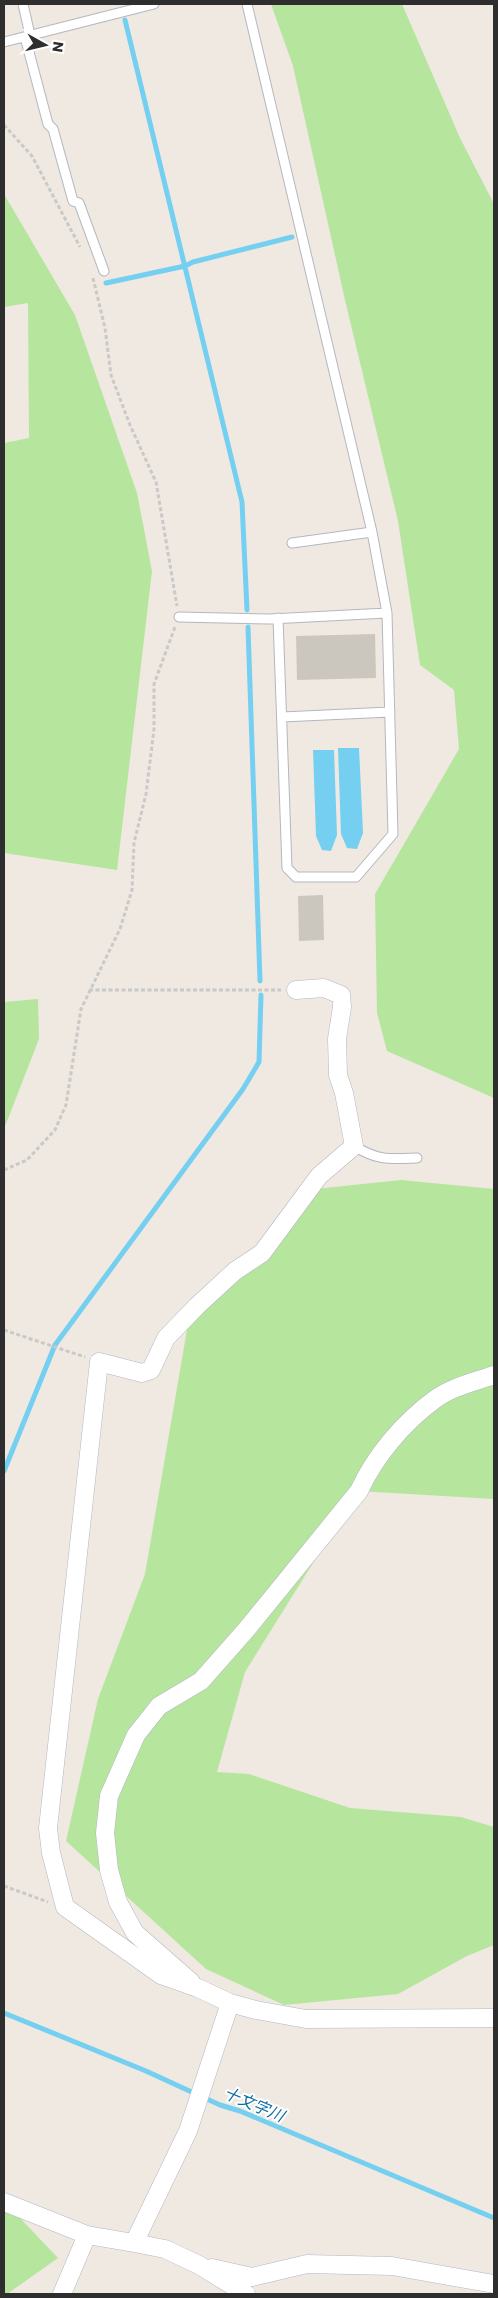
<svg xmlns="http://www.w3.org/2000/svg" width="498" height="2298" viewBox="0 0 498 2298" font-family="Poppins,'Noto Sans JP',sans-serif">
<rect width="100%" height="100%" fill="#efe9e1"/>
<path fill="#b6e59e" d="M271,4H402L460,138L494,204V1098L387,1051L377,1013L375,894L459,749L454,690L420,665L398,521L345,300L293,66Z
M4,194L75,315L137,493L152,571L117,870L4,853V443L29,438L28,303L4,307Z
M38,999L39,1039L4,1129V1002Z
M401,1180L494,1189V1499L358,1491L245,1672L217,1772L249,1774L350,1808L461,1817L494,1827V1945L467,1956L398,1994L284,2005L206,1969L66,1841L98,1699L145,1574L188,1324L315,1189Z
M4,2212L20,2218L58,2258L7,2294H4Z"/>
<path fill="#75cff0" d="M338,748H359L363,833L357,849L347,848L341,834Z
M313,750H334L337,835L331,851L322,850L316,836Z"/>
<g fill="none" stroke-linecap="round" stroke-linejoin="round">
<path stroke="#75cff0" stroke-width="5" d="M125,20L242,502L247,610
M106,283L185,266L193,262L292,237
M248,627L260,981
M4,1471L55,1345L243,1089L259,1062L261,995
M4,2013L146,2071L220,2105L240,2111L494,2218"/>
</g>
<path fill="#cbc7bf" d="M375,634L376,678L297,680L296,636Z
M323,895L324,940L299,941L298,896Z"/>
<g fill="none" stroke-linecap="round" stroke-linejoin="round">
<g stroke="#b4b7c1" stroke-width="11">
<path id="lane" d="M23,4L30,35
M247,4L372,532L387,613L393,834L356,877H296L287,868L278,618
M25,37L48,124L53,129L73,201L79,203L104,271
M4,42L154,4
M292,543L372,532
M179,617L270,619L387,613
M282,717L390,712
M354,1146C378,1161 390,1159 417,1158"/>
</g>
<g stroke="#b4b7c1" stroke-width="19">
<path id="street" d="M296,990L324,988L341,995L342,1007L337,1039L338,1075L344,1093L354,1146L319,1176L262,1253L235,1271L197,1306L166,1338L151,1370L142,1373L99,1362L48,1828L51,1853L65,1907L161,1975L198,1988L230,2003L256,2010L306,2019L494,2018
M191,1982L135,1933L118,1902L109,1870L105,1833L109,1796L136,1735L159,1706L201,1681L246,1630L359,1491C375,1456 403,1423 434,1400C451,1387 474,1382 494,1375
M230,2003L188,2131L134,2243L165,2249L199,2265L246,2294
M4,2202L87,2235L134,2243
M212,2268L252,2277L307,2264L392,2266L494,2284
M62,2294L87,2235"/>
</g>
<path stroke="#c9c9c9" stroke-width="3" stroke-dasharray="4 2.5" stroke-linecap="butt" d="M4,125L32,156L80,247
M93,278L105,328L111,375L130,425L156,482L177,606
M89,990H281
M4,1170L27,1160L55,1130L66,1105L81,1009L120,929L132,890L134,843L146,794L154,729V684L175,627
M4,1330L85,1357
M4,1886L48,1902"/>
<use href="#lane" stroke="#fff" stroke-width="9"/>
<use href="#street" stroke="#fff" stroke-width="18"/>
</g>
<g text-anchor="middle" stroke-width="4" stroke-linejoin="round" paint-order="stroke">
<g font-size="16" font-style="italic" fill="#0d6fa3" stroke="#fff">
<text transform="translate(254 2104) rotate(23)" y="6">十文字川</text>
</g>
</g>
<rect width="498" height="2298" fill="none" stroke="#2e2e2e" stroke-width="10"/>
<g transform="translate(45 45) rotate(98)" stroke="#ffffff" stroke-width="4" paint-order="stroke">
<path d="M0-4L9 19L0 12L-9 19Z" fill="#2e2e2e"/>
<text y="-8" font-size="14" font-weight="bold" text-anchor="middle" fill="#2e2e2e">N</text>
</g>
</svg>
